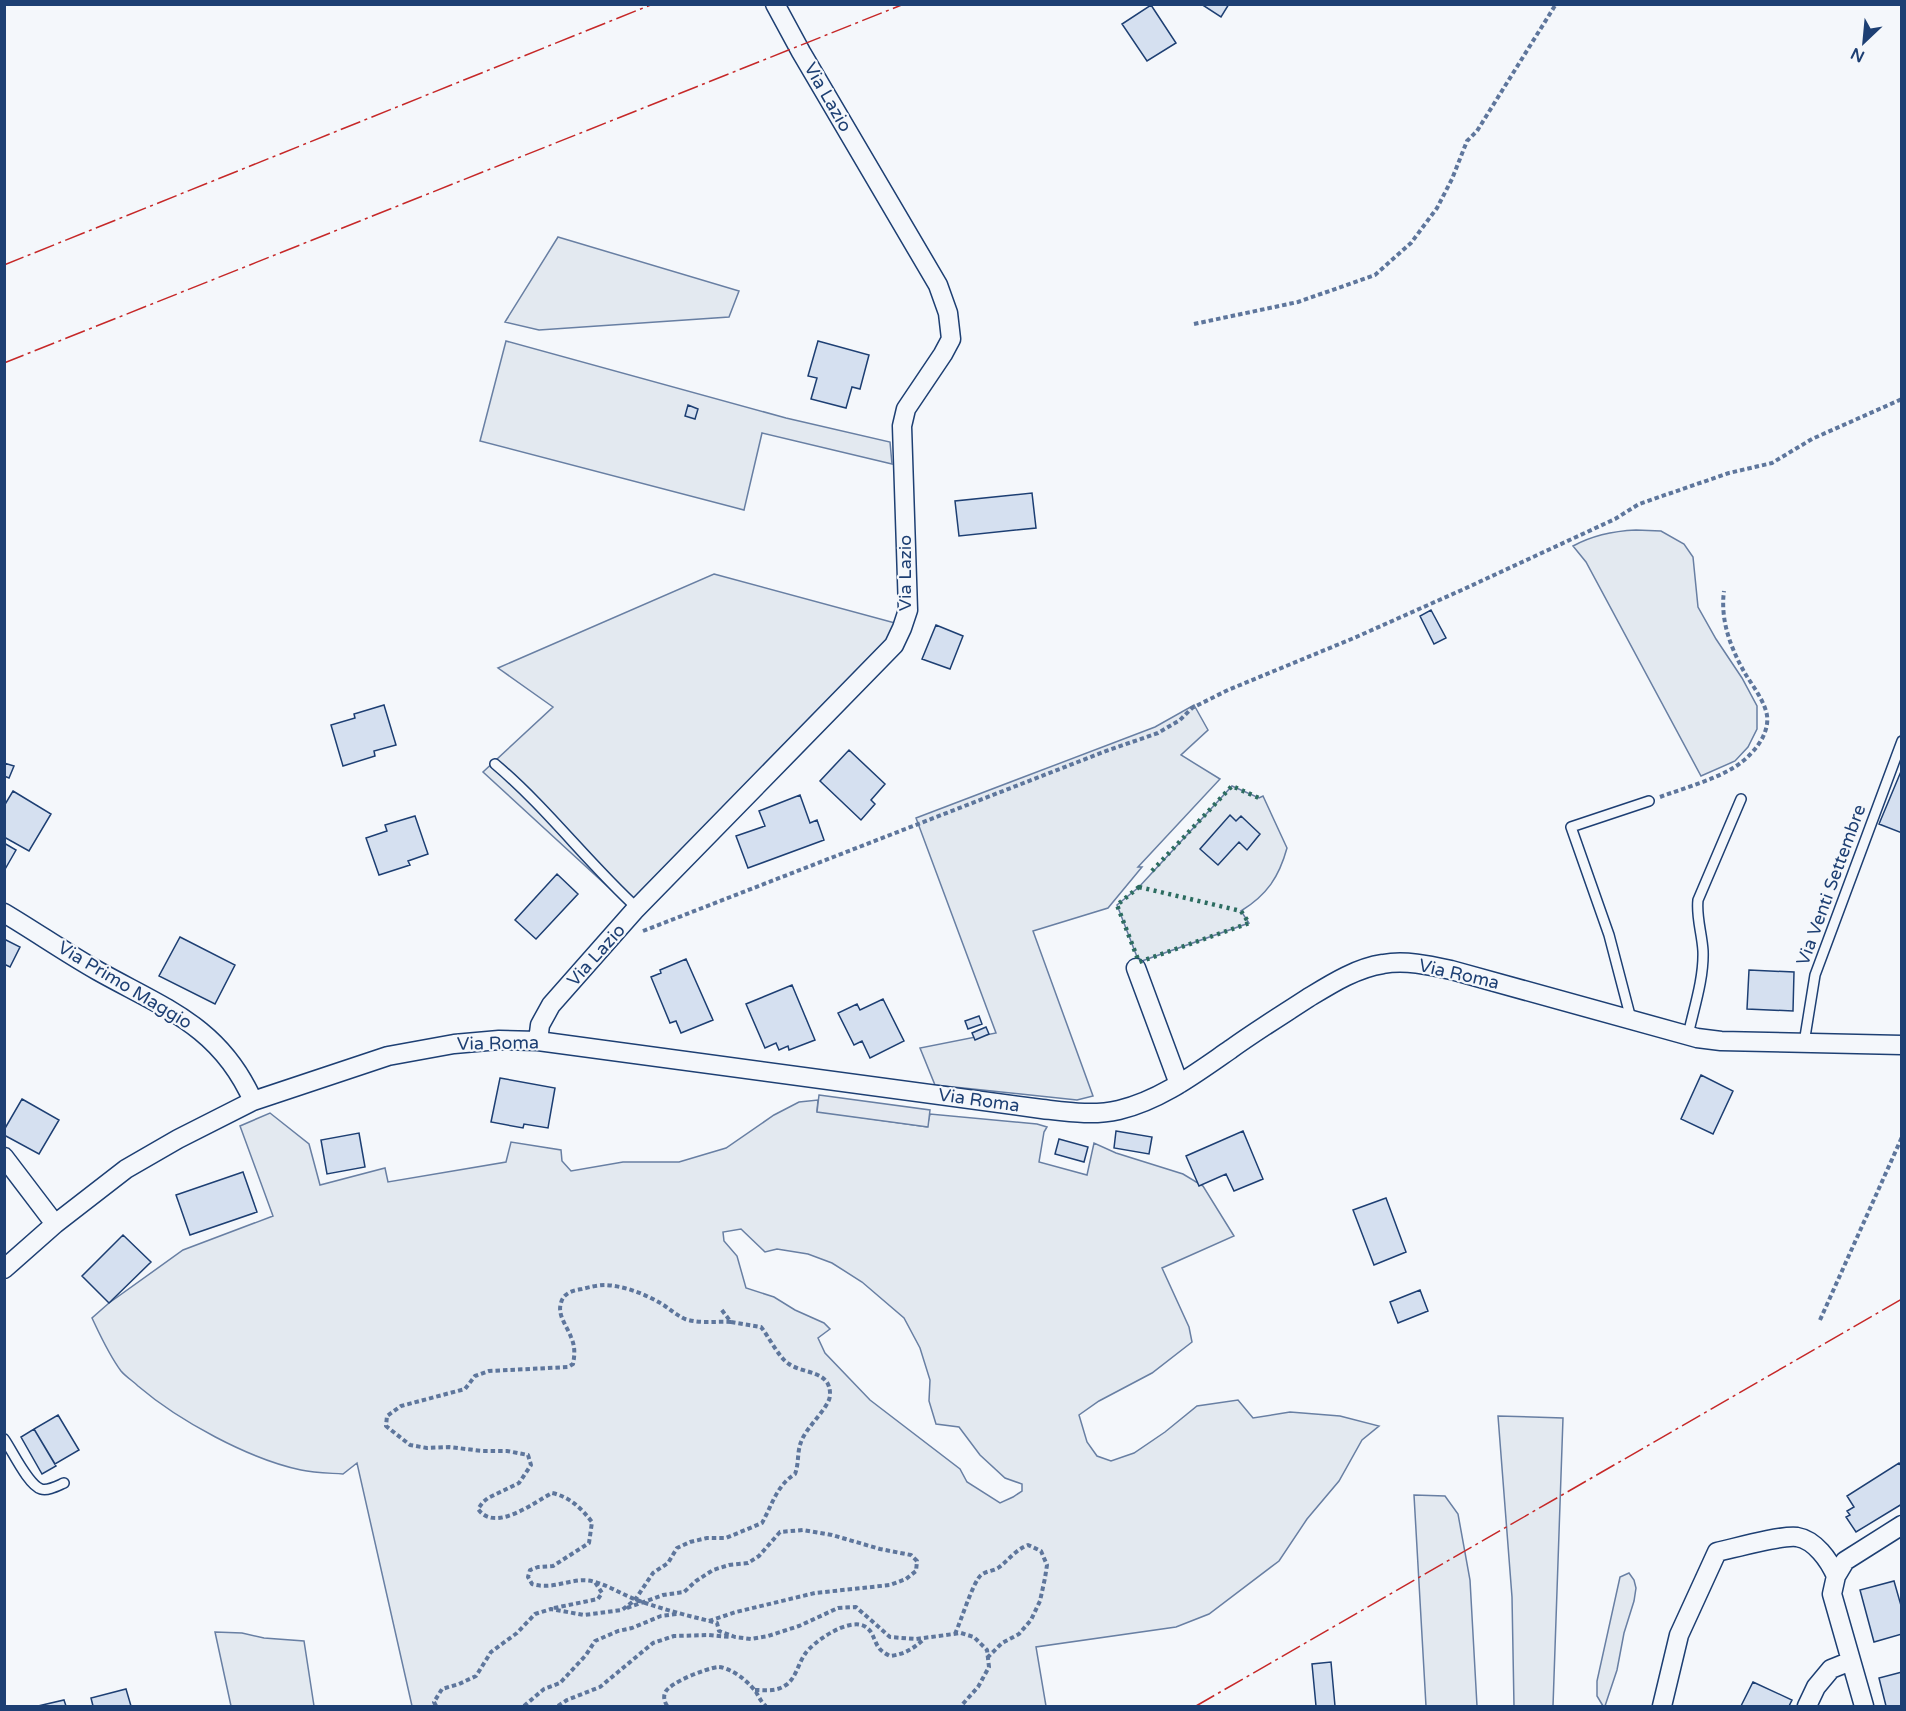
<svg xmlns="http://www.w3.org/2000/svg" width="1906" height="1711" viewBox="0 0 1906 1711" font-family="'Varela Round',sans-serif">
<rect width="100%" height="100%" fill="#f4f7fb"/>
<path fill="#e3e9f0" stroke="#687fa3" stroke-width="1.5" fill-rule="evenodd" d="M558,237L739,291L729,317L539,330L505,322Z
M506,341L786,418L890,442L892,464L762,433L744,510L480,441Z
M1636,530L1661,531L1684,544L1693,557L1698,607L1716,639L1742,678L1757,706V729L1748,747L1735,761L1701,776L1586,562L1573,546C1593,535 1614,531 1636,530Z
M714,574L895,623L886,646L631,908L483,772L553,707L498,668Z
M1194,705L1208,730L1181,755L1220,779L1138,867H1142L1108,908L1033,931L1093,1096L1077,1100L935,1085L920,1048L996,1033L916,818L1155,727Z
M1232,786L1259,798L1263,796L1287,848C1279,877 1267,895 1241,911L1249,923L1139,962L1117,905L1139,887Z
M818,1100L817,1111L927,1127L930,1114L1037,1124L1047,1127L1044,1132L1039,1162L1087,1175L1094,1143L1116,1153L1183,1174L1203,1186L1234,1236L1162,1268L1189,1327L1192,1342L1152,1373L1099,1401L1079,1415L1087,1442L1097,1456L1111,1461L1134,1453L1165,1432L1197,1406L1238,1400L1253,1418L1290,1412L1340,1416L1379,1426L1362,1440L1339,1481L1307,1519L1279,1561L1209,1614L1176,1627L1036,1647L1046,1706H412L357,1463L343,1474C329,1473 315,1473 301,1470C249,1459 179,1421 138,1386C133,1381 126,1377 121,1371C109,1355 101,1337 92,1318L109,1303L183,1250L273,1216L240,1126L270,1113L309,1144L320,1185L385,1168L388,1182L506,1162L511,1142L561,1150L562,1161L571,1171L623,1162H679L726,1148L774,1115L799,1102ZM741,1229L765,1252L777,1249L808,1254L832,1263L862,1282L904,1318L920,1348L930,1380L929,1401L936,1424L959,1427L980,1455L1005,1478L1022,1484V1491L1013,1497L1000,1503L967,1482L960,1469L870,1400L825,1353L818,1338L830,1329L824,1323L795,1310L774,1297L746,1288L737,1256L724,1241L723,1232Z
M1498,1416L1563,1418L1553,1706H1514L1512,1597Z
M1414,1495L1445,1496L1458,1514L1470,1580L1477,1706H1426Z
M1629,1573L1634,1580L1636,1588L1634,1601L1624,1633L1617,1670L1605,1706H1603L1597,1696V1681L1620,1577Z
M215,1632L242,1633L264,1638L304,1641L314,1706H231Z"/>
<path fill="#e3e8f0" stroke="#687fa3" stroke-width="1.5" d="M819,1095L930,1110L928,1127L817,1112Z"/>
<path fill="#d5e0f0" stroke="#1d3f73" stroke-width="1.5" d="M1201,4H1229L1221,17Z
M1151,5L1176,43L1147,61L1122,24Z
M818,341L869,355L860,389L852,387L846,408L811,399L817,378L808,376Z
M688,405L698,409L695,419L685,416Z
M1032,493L1036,528L959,536L955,501Z
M1431,610L1446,638L1434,644L1420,616Z
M936,625L963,636L950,669L922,659Z
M384,705L396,745L374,751L375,756L343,766L331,725L355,718L354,714Z
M849,750L885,784L871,800L875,804L861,820L820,781Z
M4,763L14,766L9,778L4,776Z
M1902,769V833L1879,824Z
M13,791L51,814L29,851L4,837V806Z
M800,795L810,823L817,820L824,840L748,868L736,836L765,826L759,811Z
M1230,815L1236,821L1241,816L1260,834L1247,850L1239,842L1218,865L1200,849Z
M415,816L428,854L408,861L410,865L379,875L366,838L387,831L385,825Z
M4,843L16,850L4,871Z
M557,874L578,894L536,939L515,920Z
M180,937L235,965L215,1004L159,976Z
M4,939L20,947L10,967L4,964Z
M686,959L713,1020L681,1033L676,1021L670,1023L651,977L661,973L660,970Z
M1749,970L1794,972L1793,1011L1747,1009Z
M792,985L815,1040L789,1050L788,1046L779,1050L776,1043L765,1048L746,1004Z
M883,999L904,1041L870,1058L862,1041L854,1045L838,1013L857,1004L860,1010Z
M979,1016L982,1024L968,1029L965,1021Z
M986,1027L989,1034L975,1040L972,1033Z
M1701,1075L1733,1091L1713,1134L1681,1119Z
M500,1078L555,1088L548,1128L524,1124L523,1128L491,1122Z
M22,1099L59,1120L39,1154L4,1135V1130Z
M1116,1131L1152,1137L1149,1154L1114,1148Z
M1243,1131L1263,1179L1234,1191L1226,1174L1199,1186L1186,1156Z
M359,1133L365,1167L327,1174L321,1140Z
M1059,1139L1088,1147L1084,1162L1055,1154Z
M243,1172L257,1212L190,1235L176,1195Z
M1386,1198L1406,1252L1374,1265L1353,1210Z
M123,1235L151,1262L109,1303L82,1276Z
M1420,1290L1428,1311L1398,1323L1390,1302Z
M58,1415L79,1450L55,1464L34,1429Z
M34,1429L56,1466L42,1474L21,1437Z
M1899,1463L1902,1467V1504L1856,1532L1846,1517L1850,1515L1847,1511L1854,1507L1847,1496Z
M1894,1581L1902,1609V1634L1874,1642L1860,1590Z
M1331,1662L1335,1706H1316L1312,1664Z
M1902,1672V1706H1886L1879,1678Z
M1753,1682L1792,1700L1789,1706H1741Z
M126,1689L131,1706H93L91,1698Z
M64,1700L66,1706H38Z"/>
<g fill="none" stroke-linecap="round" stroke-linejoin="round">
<g stroke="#1d3f73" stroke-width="12">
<path id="service" d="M495,764C547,808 587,862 637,908
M1631,1019L1609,935L1571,827L1649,801
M1688,1035C1694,1008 1704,978 1703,951C1702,933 1696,917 1698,900L1741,799
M1804,1043L1815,975L1902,741
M4,1439C12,1450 28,1485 41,1489C48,1491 57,1486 64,1483"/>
</g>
<g stroke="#1d3f73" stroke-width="21">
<path id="minor" d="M4,913C36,932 66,953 98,971C164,1008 220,1026 253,1101
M1136,968L1179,1084
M538,1041L540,1025L551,1005L634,911L894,645L902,628L908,610L902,426L906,409L943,354L951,339L948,313L938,285L801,52L775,4
M4,1157L55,1224
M4,1269L55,1224L126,1169L178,1139L253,1101L388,1056L454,1044L499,1040L538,1041L1042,1109C1068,1112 1093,1116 1119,1110C1161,1100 1196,1073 1231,1049C1256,1031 1282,1015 1308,998C1331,984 1356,968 1383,964C1405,960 1428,965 1451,970L1697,1038L1721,1041L1902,1045
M1662,1706L1679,1635L1717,1552C1735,1548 1780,1535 1797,1537C1815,1540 1829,1560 1836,1576
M1807,1706L1816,1687L1831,1669L1851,1661
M1864,1706L1832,1594L1836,1576L1845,1561L1902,1525"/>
</g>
<path stroke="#5e769c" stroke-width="4" stroke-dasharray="4.5 3" stroke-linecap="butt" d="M1194,324L1298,302L1375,275L1411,243L1437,208L1452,179L1467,141L1477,131L1556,4
M1660,797C1684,788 1711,781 1733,768C1750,758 1773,734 1766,711C1762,698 1753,686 1746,675C1731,649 1720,621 1724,591
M643,931L1106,751L1158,733L1180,720L1192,708L1228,690L1354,638L1464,589L1615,519L1639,504L1729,473L1772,463L1812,439L1902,399
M1820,1320L1902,1137
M731,1322C715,1321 700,1324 685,1319C676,1315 670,1309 662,1304C645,1294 625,1286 605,1285C598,1285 590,1287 582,1289C574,1290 563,1293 561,1303C557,1315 567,1326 571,1337C575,1346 575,1354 573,1364L568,1367L489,1371L475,1376L465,1389L401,1406L387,1416L386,1426L410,1445L427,1448L449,1447L483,1451H507L528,1455L531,1465L519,1483L488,1498L483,1502L478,1509C495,1533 533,1503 552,1493C570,1497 581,1508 592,1522L589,1543L553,1566L538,1567L530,1570L528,1577L532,1584C556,1591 574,1575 595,1582C610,1586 623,1595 637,1600C664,1610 690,1616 717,1623L719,1631L735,1637L751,1639L768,1636L799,1626L838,1608L856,1607L890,1637L916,1639L961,1633L974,1637L987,1650L989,1667L978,1687L961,1706
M554,1608L598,1599L602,1593L595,1582
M627,1608L663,1595L684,1592L696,1581L713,1570L729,1565L748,1563L759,1556L780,1532L803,1530L832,1535L880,1549L911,1555L917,1561L916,1571L906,1579L890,1585L815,1593L736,1612L709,1621
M955,1634C961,1621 973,1582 981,1575C986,1571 993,1571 998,1568C1009,1560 1015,1550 1028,1545L1041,1551L1047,1565L1045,1578L1040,1601L1031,1620L1019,1634L1002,1643L988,1657
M755,1690C765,1690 776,1692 786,1685C796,1678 798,1664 805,1654C814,1641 848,1618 864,1626C874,1631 873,1640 879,1648C881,1651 886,1654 890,1656C905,1654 913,1649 924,1639
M436,1706L434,1702L442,1689L459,1684L476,1676L491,1652L517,1633L535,1614L551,1609L584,1615L622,1610L635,1600L653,1573L668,1563L677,1548L690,1542L707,1538H726L762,1523C772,1505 777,1485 795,1474C799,1464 797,1452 801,1442C806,1427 830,1407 830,1395C831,1370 803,1374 789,1364C779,1358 769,1337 761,1327L731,1322L721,1309
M524,1706L544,1689L560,1683L586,1655L595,1641L618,1631L632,1628L661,1616L677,1614
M558,1706L567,1700L600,1687L653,1643L674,1636L709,1635L730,1637
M667,1706C665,1702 663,1698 665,1693C668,1683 707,1668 718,1667C722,1667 727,1669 731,1671C740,1675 750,1684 756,1692C759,1697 761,1702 766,1706"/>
<use href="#service" stroke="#f4f7fb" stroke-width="9"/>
<use href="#minor" stroke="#f4f7fb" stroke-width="18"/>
<path stroke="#2c6c60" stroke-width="4.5" stroke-dasharray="3 4.5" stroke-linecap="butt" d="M1152,871L1232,786L1259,798
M1139,887L1241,911L1249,923L1139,962L1117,905Z"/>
<path stroke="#c62828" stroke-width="1.5" stroke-dasharray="21 4.5 3 4.5" stroke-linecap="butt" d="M4,265L653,4
M4,363L904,4
M1196,1706L1902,1299"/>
</g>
<g text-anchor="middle" stroke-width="4.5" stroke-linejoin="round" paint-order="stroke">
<g font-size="18" fill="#1d3f73" stroke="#f4f7fb">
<text transform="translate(828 97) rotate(60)" y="6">Via Lazio</text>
<text transform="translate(905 573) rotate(-90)" y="6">Via Lazio</text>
<text transform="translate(1831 885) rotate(-70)" y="6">Via Venti Settembre</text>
<text transform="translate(596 955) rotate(-48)" y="6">Via Lazio</text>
<text transform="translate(1459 974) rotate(13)" y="6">Via Roma</text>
<text transform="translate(125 985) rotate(31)" y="6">Via Primo Maggio</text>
<text transform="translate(498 1043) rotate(-1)" y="6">Via Roma</text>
<text transform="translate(979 1100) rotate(8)" y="6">Via Roma</text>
</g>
</g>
<rect width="1906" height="1711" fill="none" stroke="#1d3f73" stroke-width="12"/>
<g transform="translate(1864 42) rotate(206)" stroke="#f4f7fb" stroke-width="4.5" paint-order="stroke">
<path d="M0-4.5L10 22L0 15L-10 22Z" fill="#1d3f73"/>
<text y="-9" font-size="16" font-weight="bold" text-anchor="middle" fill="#1d3f73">N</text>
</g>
</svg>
